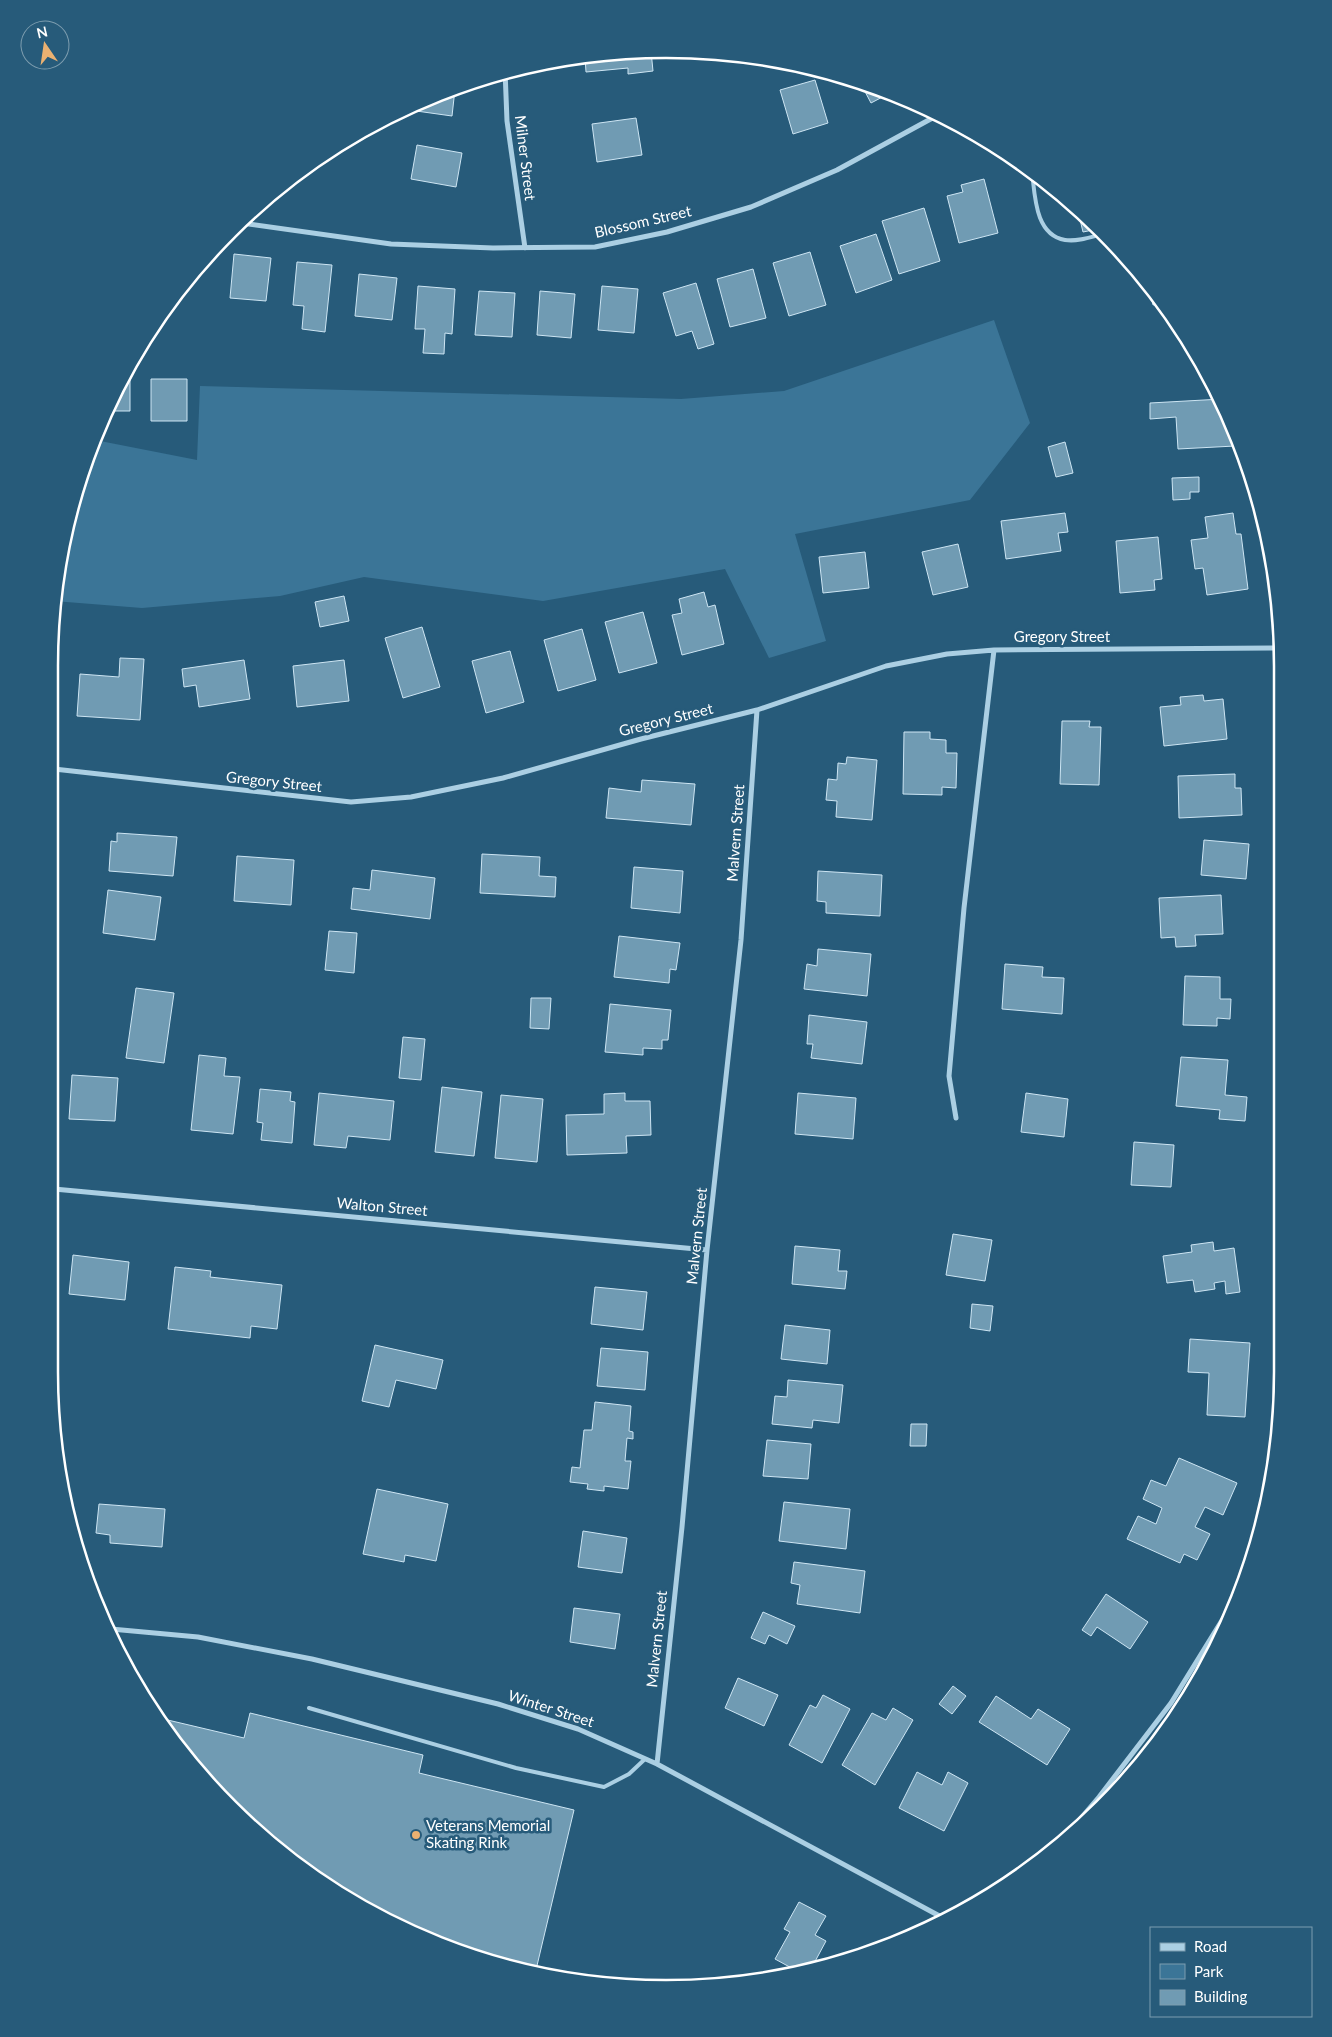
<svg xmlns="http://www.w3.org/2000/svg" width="1332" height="2037" viewBox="0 0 1332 2037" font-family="Lato,sans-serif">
<rect width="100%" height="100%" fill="#275b7a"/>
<path fill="#3b7597" d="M994,320L1030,423L970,500L795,534L826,641L769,658L725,569L543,601L364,577L280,596L142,608L54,601C54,547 76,490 95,440L197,460L200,386L681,399L784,391Z"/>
<path fill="#709bb3" stroke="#cde5f3" d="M625,50H628L629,53L651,51L653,71L628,74V68L586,72L585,57Z
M815,80L828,123L793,134L780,90Z
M859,80L864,81L890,93L871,103Z
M455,89L452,116L402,109Z
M636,118L642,155L597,162L592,124Z
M417,145L462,153L456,187L411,179Z
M984,179L998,233L959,243L947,196L963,192L961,185Z
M1077,207L1098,229L1083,232Z
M924,208L940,261L899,274L882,221Z
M876,234L892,280L856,293L840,246Z
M810,252L826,305L789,316L773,263Z
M234,254L271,258L266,301L230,298Z
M297,262L332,265L325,332L302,329L304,306L293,305Z
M753,269L766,318L730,327L717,279Z
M359,274L397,278L392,320L355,316Z
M696,283L714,344L698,349L692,331L676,336L663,293Z
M1149,283L1156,290L1164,303L1153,305Z
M418,286L455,289L452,334L445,333L444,354L423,353L425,329H415Z
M602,286L638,289L634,333L598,330Z
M479,291L515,293L512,337L475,335Z
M540,291L575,294L571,338L537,335Z
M130,367V411H106L112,393Z
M151,379H187V421H151Z
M1222,399L1234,431L1235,446L1178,449L1176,417L1150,419V403Z
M1065,442L1073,473L1056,477L1048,447Z
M1199,477V492H1190V499L1173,500L1172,478Z
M1065,513L1068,532L1058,533L1061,551L1006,559L1001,521Z
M1233,513L1236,534H1241L1248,589L1207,595L1203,568L1195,569L1191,540L1208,538L1205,517Z
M1158,537L1162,579L1154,580L1155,590L1120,593L1116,541Z
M958,544L968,587L933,595L922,552Z
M865,552L869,588L823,593L819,557Z
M704,592L708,607L715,605L724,644L682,655L672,615L682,613L679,599Z
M344,596L349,621L320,627L315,602Z
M643,612L657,663L619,673L605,622Z
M422,627L440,687L403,698L385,638Z
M582,629L596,680L558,691L544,640Z
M510,651L524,702L486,713L472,661Z
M120,658L144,659L140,720L77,716L80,674L119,677Z
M244,660L250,699L199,707L196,685L184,687L182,669Z
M344,660L349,701L297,707L293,666Z
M1203,695L1204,701L1223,699L1227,739L1164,746L1160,707L1181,705L1180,697Z
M1062,721H1090L1089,727H1101L1099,785L1060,784Z
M904,732H930V739L946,740V753H957L956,788L942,787V795L903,794Z
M847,757L877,760L872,820L836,817L837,801L826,800L828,779L837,780L838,763L846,764Z
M1235,774V788H1241L1242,815L1179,818L1178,776Z
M642,780L695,784L691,825L606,818L609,788L641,792Z
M117,833L177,837L173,876L109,871L111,841L117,842Z
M1204,840L1249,844L1246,879L1201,875Z
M482,854L540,857L539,876L556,877L555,897L480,893Z
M237,856L294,860L291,905L234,901Z
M634,867L683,871L680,913L631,908Z
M372,870L435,878L430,919L351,909L353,888L370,890Z
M818,871L882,875L880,916L826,913V902L817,901Z
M108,890L161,897L155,940L103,933Z
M1221,895L1223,934L1195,935L1196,946L1176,947L1175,937L1161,938L1159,898Z
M329,931L357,933L354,973L325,970Z
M619,936L680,943L676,970L670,969L669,983L614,977Z
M818,949L871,954L867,996L804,989L807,964L817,966Z
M1005,964L1043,967L1042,977L1064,978L1062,1014L1002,1009Z
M1185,976L1220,977V999H1231L1230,1019L1217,1018V1026L1183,1025Z
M136,988L174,993L164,1063L126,1058Z
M531,998H551L549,1029L530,1028Z
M610,1004L671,1010L668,1040H662V1049L643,1048V1055L605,1052Z
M809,1015L867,1022L862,1064L811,1058L813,1044H807Z
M403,1037L425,1039L421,1080L399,1078Z
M199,1055L226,1058L224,1076L240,1077L233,1134L191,1130Z
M1181,1057L1228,1060L1225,1095L1247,1097L1245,1121L1219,1119L1220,1110L1176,1106Z
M72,1075L118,1078L115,1121L69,1119Z
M442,1087L482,1092L474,1156L435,1152Z
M260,1089L291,1092L290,1101L295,1102L292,1143L261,1140L263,1123L257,1122Z
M319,1093L394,1101L390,1140L348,1136L346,1148L314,1145Z
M625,1093V1101H650L651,1135L626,1136L627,1153L567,1155L566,1115L604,1114V1094Z
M798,1093L856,1098L853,1139L795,1134Z
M1026,1093L1068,1099L1064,1137L1021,1132Z
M501,1095L543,1099L537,1162L495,1158Z
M1134,1142L1174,1145L1171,1187L1131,1185Z
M953,1234L992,1240L985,1281L946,1275Z
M1213,1242L1214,1251L1234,1248L1240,1292L1226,1294L1225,1281L1214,1283L1215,1289L1195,1292L1193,1280L1167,1283L1163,1256L1192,1252L1191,1245Z
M795,1246L840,1250L838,1271H847L845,1289L792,1284Z
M73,1255L129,1262L125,1300L69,1294Z
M175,1267L211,1271L210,1277L282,1285L277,1329L251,1326L250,1338L168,1329Z
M595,1287L647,1292L643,1330L591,1324Z
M972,1304L993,1306L990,1331L970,1328Z
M785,1325L830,1330L827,1364L781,1359Z
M1190,1339L1250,1343L1245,1417L1207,1415L1209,1373L1188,1372Z
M375,1345L443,1360L436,1389L396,1380L389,1407L362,1401Z
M601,1348L648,1352L645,1390L597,1386Z
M788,1380L843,1385L839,1423L813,1420L812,1428L772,1424L775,1396L787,1397Z
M595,1402L631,1406L629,1431L633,1432V1439L627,1438L625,1461H631L628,1489L604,1486V1491L587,1489L588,1484L570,1482L572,1467L580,1468L584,1430H592Z
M911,1424H927L926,1446H910Z
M767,1440L811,1444L808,1479L763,1476Z
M1179,1458L1237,1483L1223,1515L1205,1507L1195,1527L1210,1534L1197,1560L1184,1554L1180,1563L1127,1539L1138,1516L1156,1524L1162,1508L1143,1499L1151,1480L1166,1486Z
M377,1489L448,1504L436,1561L405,1555L404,1562L363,1554Z
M784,1502L850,1509L846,1549L779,1541Z
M99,1504L165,1509L162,1547L110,1543V1535L96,1533Z
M583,1531L627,1538L622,1573L578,1567Z
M794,1562L865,1571L860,1613L797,1604L800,1585L791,1583Z
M1106,1594L1148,1622L1130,1649L1097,1627L1091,1636L1082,1630Z
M574,1608L620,1614L615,1649L570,1642Z
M763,1612L795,1626L787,1644L769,1635L765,1644L751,1638Z
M738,1678L778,1695L764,1726L725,1708Z
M953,1686L966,1696L952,1714L939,1704Z
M823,1695L850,1709L822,1763L789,1745L810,1705L816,1708Z
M996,1696L1031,1719L1038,1709L1070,1729L1047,1765L979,1722Z
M893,1708L913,1720L875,1785L842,1765L872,1713L886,1720Z
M250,1713L423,1755L419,1773L574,1810L535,1974L467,1955L358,1906L290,1861L202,1778L155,1717L244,1738Z
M917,1772L942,1785L948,1772L968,1783L944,1831L899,1808Z
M799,1902L826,1916L815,1935L826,1941L811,1969L797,1971L775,1959L790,1932L784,1929Z"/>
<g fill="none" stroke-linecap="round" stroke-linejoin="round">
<path stroke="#abcfe3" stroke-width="4" d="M1032,172C1035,196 1035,235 1065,240C1078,242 1091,237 1103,234
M309,1708L516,1768L604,1787L629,1774L645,1759"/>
<path stroke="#abcfe3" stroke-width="5" d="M505,70L507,121L525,248
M241,223L391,244L493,248L595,247L667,232L751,207L837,170L938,115
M54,769L351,802L411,797L503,778L641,739L757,710L886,666L947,654L994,650L1282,648
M956,1118L949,1076L964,908L994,650
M54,1189L707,1250
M111,1629L198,1637L312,1659L498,1704L578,1729L657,1764L947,1920
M657,1764L682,1527L707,1250L741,940L757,710
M1070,1831L1099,1797L1171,1703L1237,1596L1243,1583"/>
</g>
<circle fill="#ebb171" stroke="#275b7a" stroke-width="2" cx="416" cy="1835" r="5"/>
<g text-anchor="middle" stroke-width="5" stroke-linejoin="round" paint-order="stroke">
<g font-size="15" fill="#fff" stroke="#275b7a">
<text transform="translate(525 158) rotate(83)" y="5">Milner Street</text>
<text transform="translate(643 222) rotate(-13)" y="5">Blossom Street</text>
<text x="1062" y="642">Gregory Street</text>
<text transform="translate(666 720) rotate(-14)" y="5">Gregory Street</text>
<text transform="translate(274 782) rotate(6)" y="5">Gregory Street</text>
<text transform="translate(736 833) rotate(-86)" y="5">Malvern Street</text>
<text transform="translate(382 1207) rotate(5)" y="5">Walton Street</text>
<text transform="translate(697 1236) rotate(-84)" y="5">Malvern Street</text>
<text transform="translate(657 1639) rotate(-84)" y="5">Malvern Street</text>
<text transform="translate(551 1709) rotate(18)" y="5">Winter Street</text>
</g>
<g font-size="15" fill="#fff" stroke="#275b7a" text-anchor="start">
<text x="426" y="1831">Veterans Memorial<tspan x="426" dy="17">Skating Rink</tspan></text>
</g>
</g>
<path d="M0 0H1332V2037H0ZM666 58H666A608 608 0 0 1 1274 666V1372A608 608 0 0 1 666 1980H666A608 608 0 0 1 58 1372V666A608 608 0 0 1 666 58Z" fill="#275b7a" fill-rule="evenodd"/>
<path fill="none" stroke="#fff" stroke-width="2.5" d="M666 58H666A608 608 0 0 1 1274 666V1372A608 608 0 0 1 666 1980H666A608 608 0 0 1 58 1372V666A608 608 0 0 1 666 58Z"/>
<rect x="1150" y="1927" width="162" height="90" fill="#275b7a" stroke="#7d9daf"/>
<rect x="1160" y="1943" width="25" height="8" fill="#abcfe3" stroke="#7d9daf"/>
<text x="1194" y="1952" font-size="15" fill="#ffffff">Road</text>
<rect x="1160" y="1964" width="25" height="15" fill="#3b7597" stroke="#7d9daf"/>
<text x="1194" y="1977" font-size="15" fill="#ffffff">Park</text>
<rect x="1160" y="1990" width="25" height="15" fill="#709bb3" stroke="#7d9daf"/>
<text x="1194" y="2002" font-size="15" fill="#ffffff">Building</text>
<g transform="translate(45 45) rotate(347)"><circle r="24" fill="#275b7a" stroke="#7d9daf"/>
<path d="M0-4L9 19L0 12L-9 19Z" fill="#ebb171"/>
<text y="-8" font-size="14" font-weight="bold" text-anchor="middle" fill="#ffffff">N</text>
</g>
</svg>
